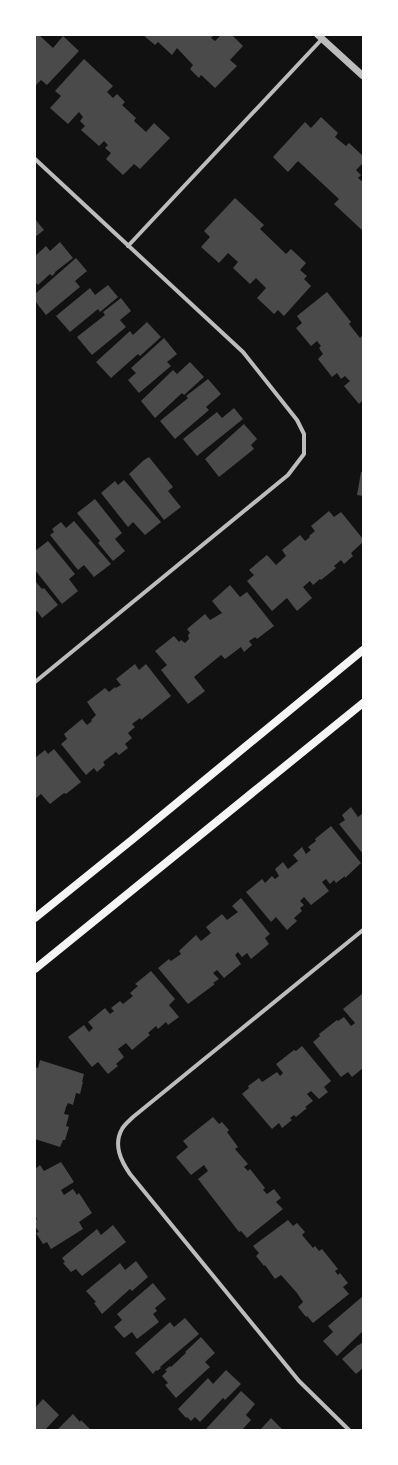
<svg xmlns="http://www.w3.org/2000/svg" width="398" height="1465" viewBox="0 0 398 1465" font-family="Ubuntu,sans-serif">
<rect width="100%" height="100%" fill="#111"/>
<path fill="#4a4a4a" d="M35,35H39L53,48L63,36L79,51L47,85L41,80L35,86Z
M143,35H214L211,38L215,41L221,35H232L243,46L230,60L237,66L215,88L201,75L199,78L190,69L193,65L177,48L172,55L158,42L155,45Z
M84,59L113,86L107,92L113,98L117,94L125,102L122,105L136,118L134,121L146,132L154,123L170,138L140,169L134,164L123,175L106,159L111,153L105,148L108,145L104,141L99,146L81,130L85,126L80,121L83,117L79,112L68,124L50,108L61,96L55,91Z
M321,117L338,133L335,137L346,146L349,143L363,156V163L356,170L361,175L358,178L363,182V231L334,204L339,199L298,161L288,172L273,157L305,122L311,128Z
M235,198L264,225L260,229L286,254L291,249L306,263L300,270L307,276L304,279L311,286L284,316L278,310L274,314L257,298L266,288L256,278L250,284L233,268L238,262L228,253L219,263L201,247L210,237L204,231Z
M35,219L44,230L35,237Z
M60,242L73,258L55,272V271V273L52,276L50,274L38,285L35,282V256L46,246L50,251Z
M76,258L87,271L75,281L80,287L46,315L35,301V294Z
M108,285L118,297L100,312L98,309L70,332L56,316L90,288L95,295Z
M327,292L351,322L349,324L360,338L363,335V400L359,404L344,386L350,381L345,376L341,379L337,373L332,377L318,359L323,354L319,348L321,346L317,341L311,346L296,328L302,323L297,316Z
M121,298L131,311L120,320L126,327L92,355L77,337L105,315L103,312Z
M147,322L161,337L140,356L138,354L111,378L96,362L130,331L133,335Z
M164,338L177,354L167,362L171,366L139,393L128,380L136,373L131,368Z
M190,362L204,377L184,395L182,393L155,418L141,401L173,370L177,374Z
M208,379L221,394L206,407L209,410L175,439L160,421L188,398L186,396Z
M234,408L243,419L197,456L183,439L217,412L222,418Z
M244,424L257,439L251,445L254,449L219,477L205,459Z
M149,457L173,487L168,491L181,507L164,520L129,474L144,460Z
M361,472H363V496L357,495Z
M124,480L161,522L145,535L133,522L128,527L101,493L115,481L118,485Z
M95,499L122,533L115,539L125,551L113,561L98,543L100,541L77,513Z
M329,511L334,517L341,512L363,539V542L351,553L353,556L344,564L341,560L334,566L336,568L321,580L320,579L313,585L310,581L303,587L312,598L297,611L287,598L272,611L247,581L254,575L249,570L267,555L276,565L286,556L282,550L300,535L305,541L310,537L309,536L315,531L311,526Z
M74,521L111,564L94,577L84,565L78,570L50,535L54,532L52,529L61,522L66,528Z
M48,541L75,574L69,579L78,591L62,604L35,570V551Z
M35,581L42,589L44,588L58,605L42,618L37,611L35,613Z
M230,585L240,597L247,592L274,626L257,639L255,637L249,641L252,645L244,652L241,647L225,659L221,655L194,677L205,691L188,704L161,670L167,665L155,651L174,636L179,642L181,640L185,643L189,639L188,635L190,633L187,629L205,614L210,620L222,613L212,601Z
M135,664L139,670L146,664L171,696L141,720L140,718L132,724L135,727L128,733L132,738L125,744L128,748L119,755L116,752L103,762L105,765L97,772L94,768L86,775L61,744L67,739L64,734L82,719L87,725L92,721L91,720L96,715L87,702L105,688L109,692L115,687L116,688L121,685L116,679Z
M54,749L81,782L66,794L64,793L50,804L41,794L35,799V758L45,750L48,754Z
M351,807L358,817L363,813V854L339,824L345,820L342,815Z
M331,826L361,863L345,878V876L336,883L334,880L330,884L326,879L322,882L329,891L311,905L304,897L300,901L304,905L300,908L302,911L294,918L297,921L287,930L276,917L271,922L246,892L262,879L265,883L272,876L275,879L279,876L275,869L283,862L288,869L298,861L293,855L302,847L306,854L311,850L308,847L316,841L315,839Z
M241,898L270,934L265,938L269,944L251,959L247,953L242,957L238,952L235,955L241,964L224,978L217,970L213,973L219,979L213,983L215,984L188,1004L158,968L169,959L171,961L181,954L179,951L196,935L201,941L211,933L206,927L222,914L227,920L238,912L232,906Z
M151,971L175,999L169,1005L179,1017L168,1025L166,1022L158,1029L156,1026L148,1033L150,1035L132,1050L126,1043L118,1049L124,1057L116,1064L118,1066L108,1074L98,1062L92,1067L68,1037L84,1025L89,1032L93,1028L88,1022L105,1008L110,1014L114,1011L111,1008L120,1001L123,1004L133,996L130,993L138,986L135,984Z
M362,994L363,1068L352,1077L348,1072L341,1077L313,1042L320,1036L319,1034L337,1020L338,1021L344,1017L351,1026L355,1023L343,1009Z
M302,1046L331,1081L324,1087L328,1092L319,1099L311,1091L307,1094L313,1101L305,1107L307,1108L296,1117L294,1115L290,1118L292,1120L282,1128L279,1123L272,1129L242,1094L249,1088L248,1086L259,1078L262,1082L277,1072L280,1076L283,1073L276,1064L294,1050L296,1051Z
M40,1060L84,1074L82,1082H83L80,1094L76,1093L73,1105L68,1103L66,1107L64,1114L69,1115L66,1126L69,1127L65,1140H63L60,1147L35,1139V1067L38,1068Z
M213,1117L219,1124L222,1122L229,1130L227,1132L238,1147L235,1149L248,1164L244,1167L248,1171L250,1169L265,1188L263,1190L267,1194L274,1189L281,1198L276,1202L283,1209L247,1238L241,1231L239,1232L198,1179L208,1171L204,1165L191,1175L176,1157L188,1147L183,1141Z
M61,1162L74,1182L61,1190L64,1195L73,1189L77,1195L79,1193L92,1213L79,1222L83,1229L51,1249L47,1242L43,1244L36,1233L39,1232L35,1226V1221L37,1219L35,1215V1169L40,1165L44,1171Z
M288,1220L293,1226L297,1223L305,1232L302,1235L313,1248L315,1246L319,1251L322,1249L338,1269L335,1271L338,1275L340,1273L348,1283L343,1287L349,1294L313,1323L307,1316L306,1317L298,1307L303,1302L297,1293L281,1275L275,1279L265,1265L264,1266L256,1256L259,1253L253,1246Z
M113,1225L126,1242L82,1276L76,1269L71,1272L63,1263L65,1262L62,1258L97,1229L101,1235Z
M136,1261L148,1277L132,1291L130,1289L102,1314L94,1303L96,1302L86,1291L120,1263L125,1270Z
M153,1283L166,1299L155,1308L157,1311L153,1314L159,1322L137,1339L132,1332L124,1338L114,1327L122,1320L117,1314Z
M363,1296V1331L337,1356L323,1341L333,1332L328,1326Z
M185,1318L199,1334L160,1367L161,1368L157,1371L156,1370L153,1374L135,1353L170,1322L174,1327Z
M201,1337L215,1353L205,1362L210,1367L176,1398L165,1385L168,1383L162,1376L167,1371L165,1370L170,1366L171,1367L186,1353L185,1352Z
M363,1342V1368L356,1374L342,1359L358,1345H359Z
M226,1370L241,1384L225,1400L223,1398L200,1422L195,1417L191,1421L187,1417L186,1418L178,1409L208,1378L213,1384Z
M241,1391L255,1404L246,1415L251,1420L242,1430H205Z
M43,1399L59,1415L45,1430H35V1408Z
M73,1414L80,1422L81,1420L90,1429L57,1430Z
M271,1418L283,1430H260Z"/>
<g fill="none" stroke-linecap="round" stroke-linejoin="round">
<path stroke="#bcbcbc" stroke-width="4" d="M35,159L243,352L297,420L304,434V454L288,475L35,682
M128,246L322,39
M349,1430L299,1381L130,1174C121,1161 113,1145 122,1129C124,1125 129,1121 133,1117L363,930"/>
<path stroke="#bcbcbc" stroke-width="7" d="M318,35L363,76"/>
<path stroke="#f5f5f5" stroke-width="8" d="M35,918L133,839L363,650
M35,969L363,703"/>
</g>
<rect width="398" height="1465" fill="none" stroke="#ffffff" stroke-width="72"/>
</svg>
